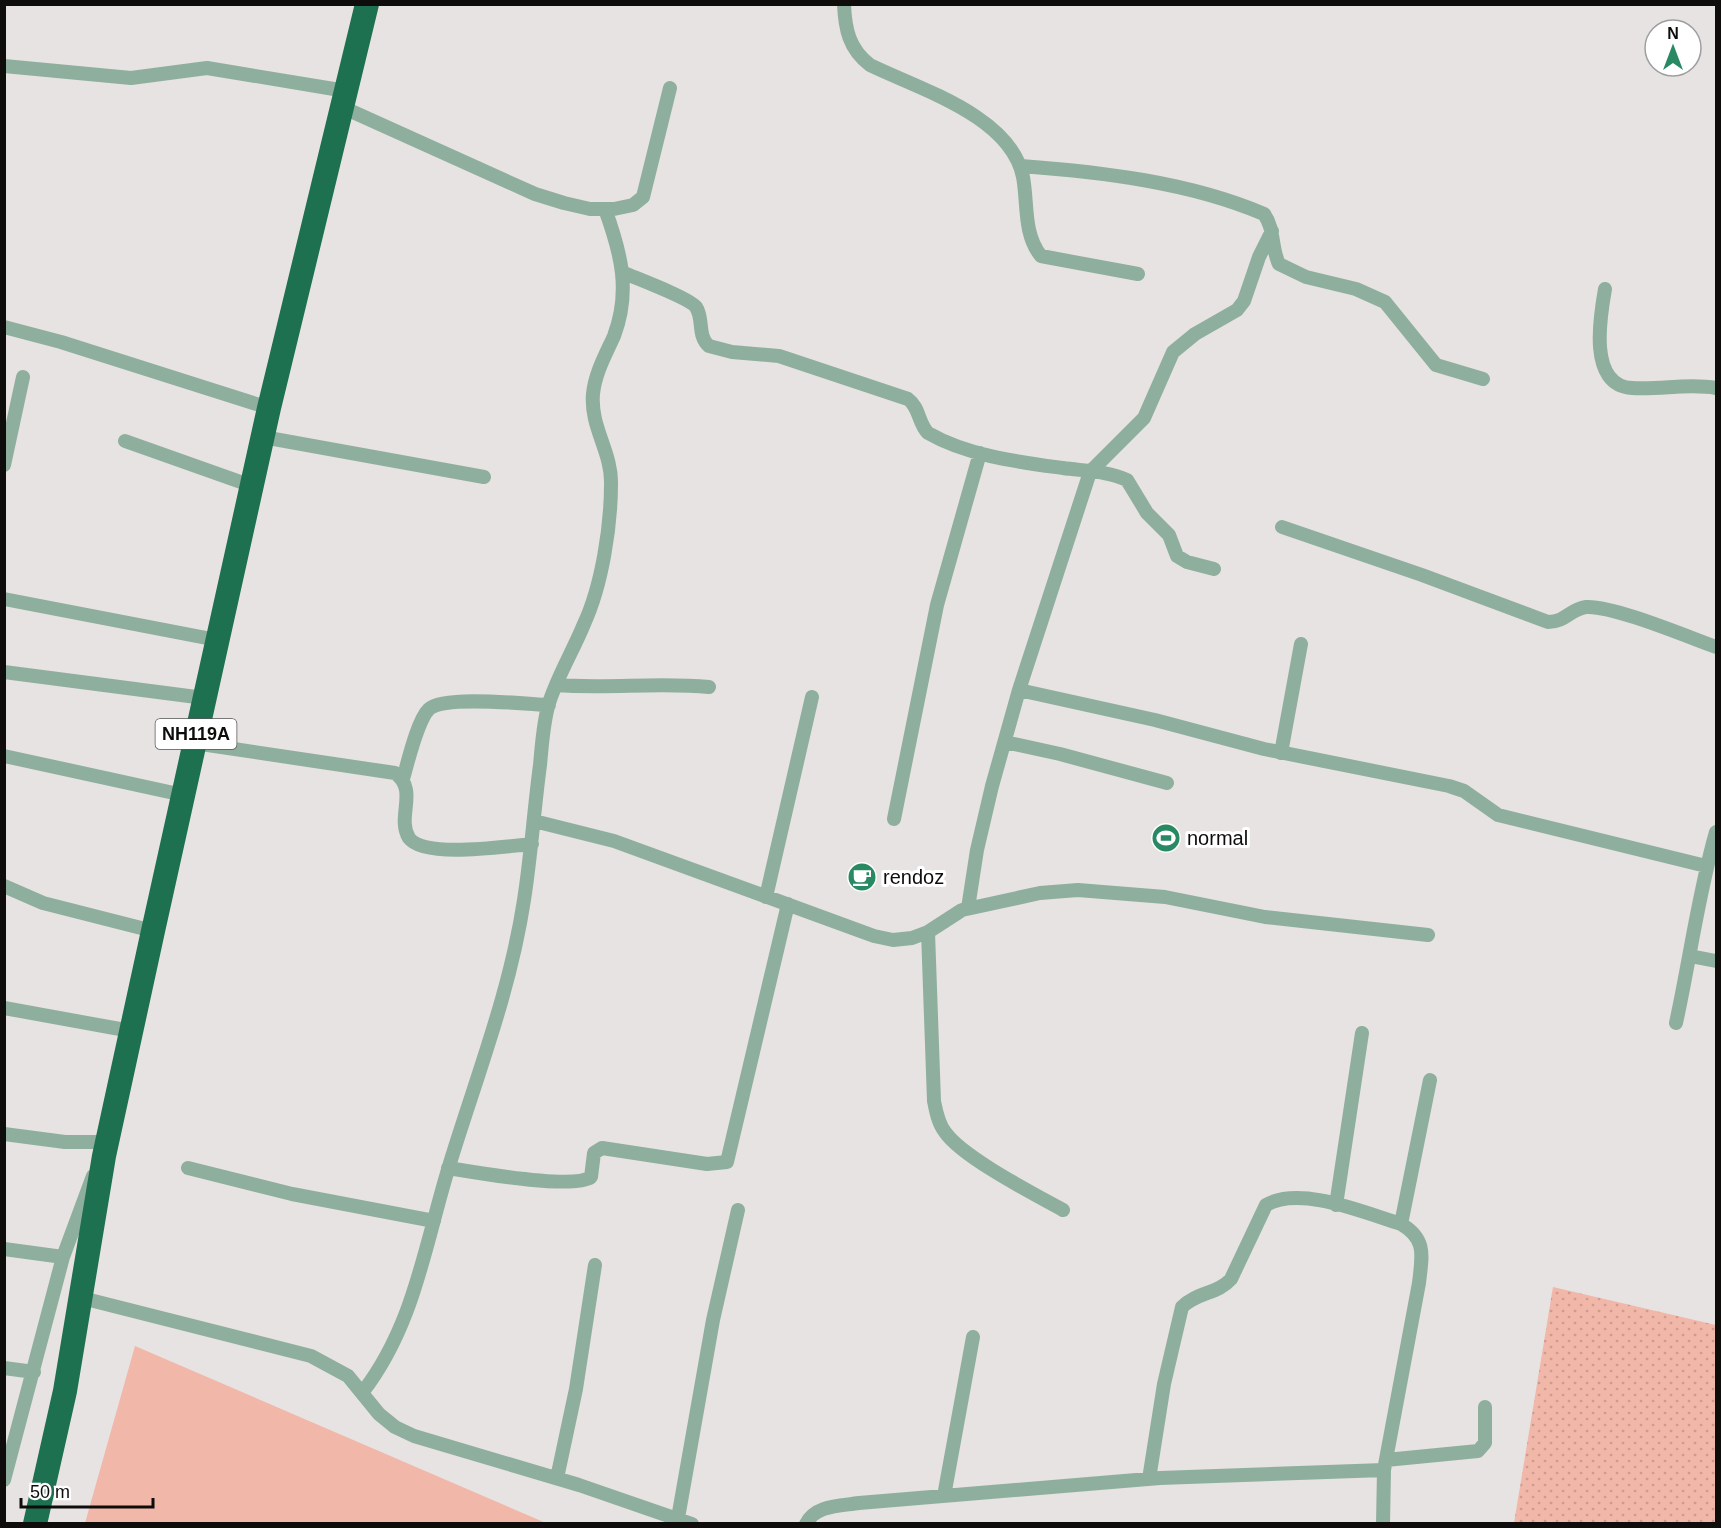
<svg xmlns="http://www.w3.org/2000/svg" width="1721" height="1528" viewBox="0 0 1721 1528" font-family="Helvetica,sans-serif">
<defs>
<pattern id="grass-dots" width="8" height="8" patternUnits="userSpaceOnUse" patternTransform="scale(1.5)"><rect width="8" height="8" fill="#f1b7a8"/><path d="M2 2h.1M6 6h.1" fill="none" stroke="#cd9c8f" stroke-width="1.8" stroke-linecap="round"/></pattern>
</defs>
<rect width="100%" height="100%" fill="#e7e3e2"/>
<path fill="url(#grass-dots)" d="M1553,1287L1716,1325V1523H1514Z"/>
<path fill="#f1b7a8" d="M135,1346L546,1523H85Z"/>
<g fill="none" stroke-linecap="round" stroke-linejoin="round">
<path stroke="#8faf9e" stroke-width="14" d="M844,4C845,29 849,49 870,65C919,89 1011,116 1023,177C1028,203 1023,234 1041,256L1138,274
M4,66L131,78L207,68L346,91
M342,107L535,194L564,203L590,209H614L633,205L643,197L670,88
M1021,166C1101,172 1189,182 1264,214C1275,229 1271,248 1279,264L1306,277L1356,289L1385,302L1436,365L1483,379
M624,273C638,279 689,298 696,307C704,319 697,336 709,346L732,352L779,356L908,399C920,408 918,423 928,433C968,456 1019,462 1063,468C1085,471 1108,471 1127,480L1147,513L1169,535L1177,556L1187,562L1214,569
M1605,289C1600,317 1588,386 1632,388C1661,390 1688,383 1716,388
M4,327L61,342L269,408
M263,437L484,477
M125,441L252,486
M4,465L23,377
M1282,527L1422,575L1548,622C1566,622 1570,609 1586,607C1612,605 1688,637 1716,647
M4,599L217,640
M4,672L204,698
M556,685C607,689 659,682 709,687
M1019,690L1155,720L1264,749L1449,786L1464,791L1498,815L1706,866
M1005,742L1060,754L1167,783
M194,743L395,773C419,790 396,817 409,838C424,859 508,846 532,844
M1281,753L1301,644
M4,756L183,795
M403,779C408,762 417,721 429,709C444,695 526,704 549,705
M894,819L937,605L980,453
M534,821L614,841L874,936L893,940L912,938L928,932L962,910L1040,893L1078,890L1165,897L1265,917L1428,935
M4,886L43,903L153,931
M766,897L812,697
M968,908L977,850L992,786L1019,690L1090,472L1144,418L1173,352L1195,334L1237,310L1244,301L1259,257L1272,231
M928,932L934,1101C936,1111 938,1123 945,1132C962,1157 1034,1194 1063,1210
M1690,956L1716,961
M4,1008L131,1031
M1676,1023C1690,959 1698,895 1716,832
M4,1134L65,1142H107
M188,1168L292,1194L434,1221
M448,1168C473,1172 573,1190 591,1177L594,1153L602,1148L707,1164L727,1162L788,904
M1336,1205L1362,1033
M1401,1224L1430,1080
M4,1249L63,1257
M82,1298L311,1356L348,1376L379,1414L395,1427L414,1436L579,1485L692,1524
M4,1368L34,1372
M362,1393C415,1325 425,1243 450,1163C477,1075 510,992 524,900C531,855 534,810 540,765C542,745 543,723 549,703C558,675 573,651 584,624C602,585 611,526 611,484C612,452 590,427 593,394C595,373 606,354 614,336C631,291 621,253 605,209
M1386,1460L1478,1451L1485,1443V1407
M557,1478L576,1389L595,1265
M1149,1479L1164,1384L1182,1307C1197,1292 1218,1294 1231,1279L1266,1205C1300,1185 1365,1213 1401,1224C1427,1239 1422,1256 1419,1283L1384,1470L1383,1524
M4,1480L63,1257L93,1176
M944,1496L973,1337
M678,1518L713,1320L738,1210
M806,1524C815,1505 840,1506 859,1503L1160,1478L1384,1470"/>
<path stroke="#1d7050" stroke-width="24" d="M35,1524L65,1391L104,1156L153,931L269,408L367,4"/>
</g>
<defs>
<g id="stadium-disc" transform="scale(1.5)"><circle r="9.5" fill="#288962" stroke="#fff"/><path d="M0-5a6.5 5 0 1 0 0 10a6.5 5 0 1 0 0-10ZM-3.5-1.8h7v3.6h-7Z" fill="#fff"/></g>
<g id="cafe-disc" transform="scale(1.5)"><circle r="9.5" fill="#288962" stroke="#fff"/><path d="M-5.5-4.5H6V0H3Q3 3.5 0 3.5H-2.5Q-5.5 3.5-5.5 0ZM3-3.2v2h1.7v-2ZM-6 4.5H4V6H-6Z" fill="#fff"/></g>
</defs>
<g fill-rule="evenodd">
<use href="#stadium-disc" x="1166" y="838"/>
<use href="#cafe-disc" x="862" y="877"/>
</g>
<g text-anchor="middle" stroke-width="6" stroke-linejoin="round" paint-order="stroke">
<rect fill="#fff" stroke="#565655" stroke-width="1.5" x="155.5" y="719" width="81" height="30" rx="4.5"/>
<g font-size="18" font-weight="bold" fill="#0e0d0c">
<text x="196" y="740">NH119A</text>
</g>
<g font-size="20" fill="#0e0d0c" stroke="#fff" text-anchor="start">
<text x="1187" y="845">normal</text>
<text x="883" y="884">rendoz</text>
</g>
</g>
<rect width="1721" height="1528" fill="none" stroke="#0e0d0c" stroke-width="12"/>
<g transform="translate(1673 48)"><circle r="28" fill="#ffffff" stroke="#9f9e9e" stroke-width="1.5"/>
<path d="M0-4.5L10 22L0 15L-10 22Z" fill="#288962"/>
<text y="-9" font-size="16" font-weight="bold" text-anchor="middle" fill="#0e0d0c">N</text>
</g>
<path d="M21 1498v9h132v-9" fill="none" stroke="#0e0d0c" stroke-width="3"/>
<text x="30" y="1498" font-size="18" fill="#0e0d0c" stroke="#ffffff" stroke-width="4.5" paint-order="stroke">50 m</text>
</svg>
